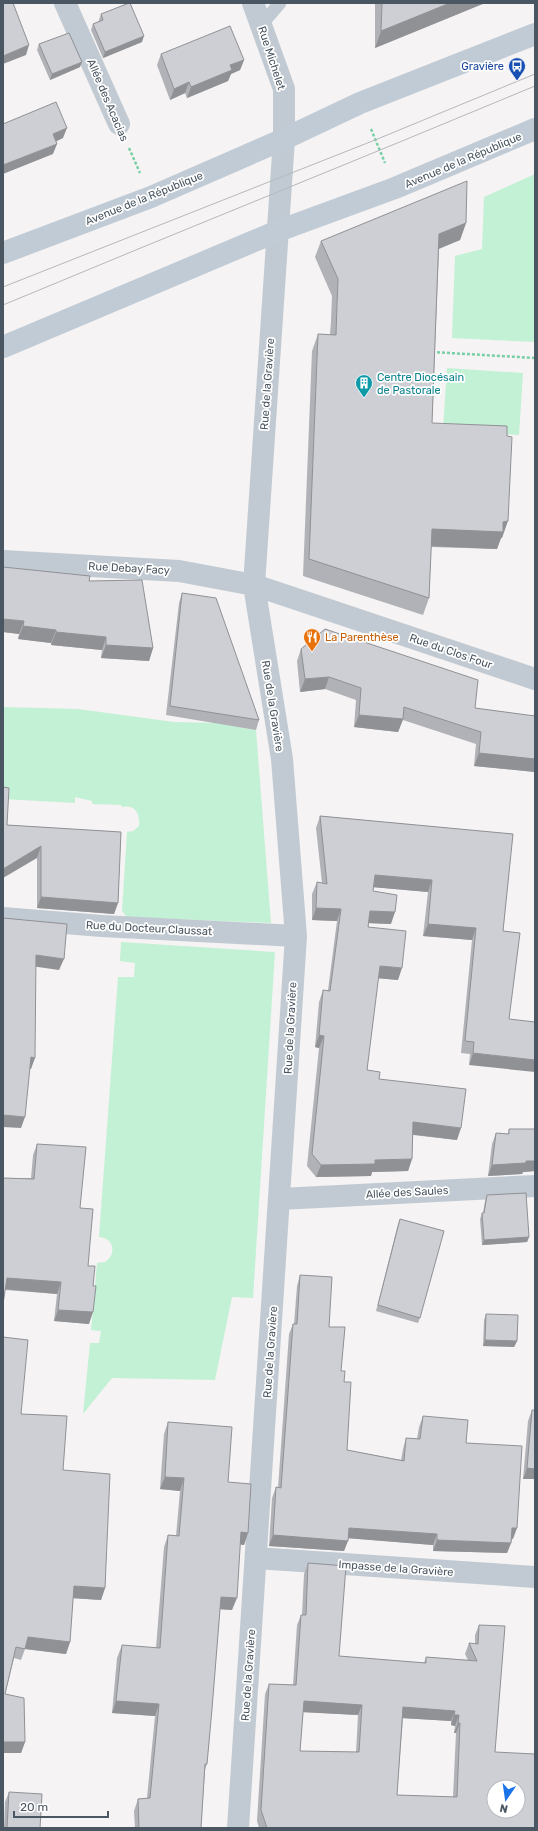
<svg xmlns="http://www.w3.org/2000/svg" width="538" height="1831" viewBox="0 0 538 1831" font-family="Rubik,sans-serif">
<rect width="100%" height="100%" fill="#f5f3f3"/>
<path fill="#c3f1d5" d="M535,174V342L452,338L455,256L482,249L484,197Z
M447,368L523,373L519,435L443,430Z
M3,707L78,709L174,722L216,723L256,730L271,923L127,917L122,911L127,832L133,831L139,826C140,814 136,804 122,807L121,805L92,804V801L75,797V803L3,799Z
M121,942L275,952L253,1298L232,1297L215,1380L112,1378L83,1414L90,1343H99L101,1331L91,1330L97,1263L105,1262C117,1254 114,1238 99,1237L118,977H134L135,963L120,961Z"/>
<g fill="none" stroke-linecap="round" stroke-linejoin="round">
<path stroke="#7ad0a6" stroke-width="2.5" stroke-dasharray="3 2" stroke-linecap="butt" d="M371,129L385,163
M129,148L140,173
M432,352L535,358"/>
<path stroke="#c1cad2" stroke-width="13" d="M261,25L280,3"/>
<path stroke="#c1cad2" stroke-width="22" d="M65,3L119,124
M3,561L179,571L254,585L535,679
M3,918L102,926L296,936
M280,1199L535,1186
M256,1558L535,1577
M238,1828L296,936L282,759L254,585L284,139V89L253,3"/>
<path stroke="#c1cbd6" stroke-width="22" d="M3,253L151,197L284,139L360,103L535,34
M3,347L278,231L395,188L535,129"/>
<path stroke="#b5b8bd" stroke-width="1" d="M3,287L375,140L535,74
M3,305C180,231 358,160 535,86"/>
</g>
<path fill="#b0b2b7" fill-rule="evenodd" d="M375,3H485L375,48Z
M101,14L142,42L103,58L91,30L93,24L99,21V20Z
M39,44L80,67L50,80L37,50Z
M161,54L244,60L240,70L231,74L228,81L187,98L185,93L170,100L157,65Z
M466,223L460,240L439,249L432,423L507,436L502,538H501L497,549L431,547L429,598L423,615L303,576L312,351L318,334L330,335L331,321L332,296L315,257L321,241Z
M89,581L153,648L149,661L101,658L102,650L51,645V643L18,639L19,634L3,632Z
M182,593L259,720L256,730L166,715L179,603Z
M301,649L475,708L533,716L535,712V772L474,766L476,744L403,720L398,732L354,727L356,700L325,689L300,692L297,661Z
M320,816L513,834L503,931L520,933L469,1065L470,1054L461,1053L472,940L423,936L428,892L373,887V891L391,924L369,923L368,927L398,980L378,978L367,1070L457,1140L413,1135L412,1159L408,1171L372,1172L371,1176L316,1177L307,1166L319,1048L315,1047L319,1002L323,990H328L337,921L312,920V894L317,882L322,883L316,828Z
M7,825L121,832L118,903L114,914L37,908V858Z
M509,1129H535V1171L523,1172L522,1174L488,1176L492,1144L496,1133L508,1134Z
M37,1144L80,1208L88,1266L89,1324L54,1321L57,1294L5,1290L3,1178H31L33,1155Z
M487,1195L529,1237L527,1242L482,1245L480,1219L482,1213H483L485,1201Z
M400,1219L420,1318L418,1323L376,1311L398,1224Z
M300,1275L329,1327L344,1382L347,1450L401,1460L403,1449L406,1438L417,1439L419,1427L423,1416L466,1443L513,1539H512L511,1543L507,1553L433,1551V1545L348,1538L344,1551L269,1546L272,1498L276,1487L278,1488L289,1334L293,1324H294L297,1286Z
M486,1314L517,1341L514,1347L483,1346L484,1320Z
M3,1337L21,1414L63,1470L105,1588L101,1600L73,1598L70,1642L66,1654L25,1649L21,1660L14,1658L5,1694L25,1742L21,1753H3Z
M532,1410H535V1479H523L528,1421Z
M168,1422L228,1482L248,1533L244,1545L240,1544L232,1610L220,1609L207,1764L205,1770L201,1828H135L134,1811L138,1799L147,1798L155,1716L112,1713L117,1658L122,1645L156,1648L164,1547L168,1535L176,1536L180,1491L160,1489L164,1434Z
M308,1563L339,1656L424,1663L426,1657L468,1660L465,1654L469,1643L475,1644V1635L479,1625L495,1752L535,1828H259L257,1821L265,1694L269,1684L293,1685L297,1625L301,1615H302L304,1574ZM303,1712L358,1715L356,1752L300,1751ZM403,1718L451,1721V1725L455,1726L454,1733H456L453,1797L397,1795Z
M9,1792L40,1828H4L5,1802Z"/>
<path fill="#909195" d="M450,3H485L375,48L381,31Z
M144,36L142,42L103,58L105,52Z
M29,45L26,55L3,64V56Z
M244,60L240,70L231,74L228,81L187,98L191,87L230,65Z
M82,62L80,67L50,80L52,74Z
M189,82L185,93L170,100L174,89Z
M67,128L63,138L49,145L53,134Z
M57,144L53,154L3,174V165Z
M466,223L460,240L433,251L439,234Z
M508,521L502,538H501L497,549L425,546L432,529Z
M3,619L24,621L19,634L3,632Z
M23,626L56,630L51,643L18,639Z
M56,632L106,637L102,650L51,645Z
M106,645L153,648L149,661L101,658Z
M329,677L325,689L300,692L305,679Z
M359,715L403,719L398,732L354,727Z
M479,753L535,759V772L474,766Z
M41,846L37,858L3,878V869Z
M375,875L432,880L428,892L371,887Z
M41,897L118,903L114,914L37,908Z
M316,908L341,909L337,921L312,920Z
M370,911L395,912L391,924L366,923Z
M428,924L476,928L472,940L423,936Z
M36,955L64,959L59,970L31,966Z
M380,966L402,968L398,980L375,978Z
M319,1035L324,1036L319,1048L315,1047Z
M473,1053L535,1060V1072L469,1065Z
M31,1057L35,1058L31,1069H27Z
M3,1115L25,1117L21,1128L3,1127Z
M413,1122L461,1128L457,1140L408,1134Z
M412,1159L408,1171L372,1172L371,1176L316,1177L321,1165L375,1160Z
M526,1161H535V1171L523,1172L522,1174L488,1176L492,1165Z
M529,1237L527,1242L482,1245L484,1240Z
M7,1278L61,1282L57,1294L3,1289Z
M58,1310L93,1312L89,1324L54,1321Z
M485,1340L517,1341L514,1347L483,1346Z
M527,1468L535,1469V1479H523Z
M165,1477L184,1478L180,1491L160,1489Z
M349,1528L437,1534L433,1545L345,1538Z
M512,1528H517L513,1539L509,1538Z
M241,1532L248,1533L244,1545L236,1544Z
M273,1535L348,1541L344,1551L269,1546Z
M437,1540L511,1543L507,1553L433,1551Z
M74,1586L105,1588L101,1600L70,1598Z
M221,1597L237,1598L232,1610L216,1609Z
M28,1637L70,1642L66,1654L25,1649Z
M116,1701L159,1704L155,1716L112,1713Z
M304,1701L362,1705L358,1715L300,1712Z
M403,1707L455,1711L451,1721L400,1718Z
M454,1715H459L455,1726L451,1725Z
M458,1723H460L456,1733H454Z
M3,1742H25L21,1753H3Z"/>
<path fill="#cdcfd5" stroke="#909195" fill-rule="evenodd" d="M3,3H13L29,45L3,56Z
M129,3H130L144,36L105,52L93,24L103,20L101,14Z
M382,3H450L381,31Z
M230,26L244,60L230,65L232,70L191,87L189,82L174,89L161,54Z
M69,33L82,62L52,74L39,44Z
M56,102L67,128L53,134L57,144L3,165V124Z
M467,181L466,223L439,234L432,423L507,426V436L512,437L508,521L503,522V532L432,529L429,598L309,559L318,334L336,335L337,304L338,279L321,241Z
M3,567L90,576L89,581L142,580L153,648L106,645V637L56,632V630L23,626L24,621L3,619Z
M182,593L216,598L259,720L170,706Z
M325,629L478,680L475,708L535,716V712V759L479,753L481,732L404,707L403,719L359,715L361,688L329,677L305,679L301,649Z
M3,787L9,788L7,825L121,832L118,903L41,897V846L3,869Z
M320,816L513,834L503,931L520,933L509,1019L535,1022V1060L473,1053L474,1042L465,1041L476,928L428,924L432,880L375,875L373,891L397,895L395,912L370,911L368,927L406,931L402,968L380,966L367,1070L380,1072L379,1079L466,1089L461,1128L413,1122L412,1159L375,1160V1164L321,1165L312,1154L324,1036L319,1035L323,990L330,991L341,909L316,908L317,882L327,884Z
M3,918L67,924L64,959L36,955L35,1058L31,1057L25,1117L3,1115Z
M509,1129H535V1161H526V1163L492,1165L496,1133L509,1134Z
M37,1144L86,1147L80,1208L93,1209L88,1266H95L93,1286H96L93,1312L58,1310L61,1282L7,1278L3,1304V1178L34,1179Z
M526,1193L529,1237L484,1240L482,1213H484L487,1195Z
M400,1219L444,1231L420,1318L378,1305Z
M300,1275L332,1277L329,1327H345L341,1371H345L344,1382H351L347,1450L404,1461L406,1438L420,1439L423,1416L468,1420L466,1443L522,1446L517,1528H512L511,1543L437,1540V1534L349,1528L348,1541L273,1535L276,1487L281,1488L293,1324H297Z
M486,1314L518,1315L517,1341L485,1340Z
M3,1337L28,1340L21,1414L67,1416L63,1470L110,1474L105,1588L74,1586L70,1642L28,1637L25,1649L16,1647L5,1694L24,1698L25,1742H3Z
M532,1410H535V1469L527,1468Z
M168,1422L232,1427L228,1482L251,1484L248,1533L241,1532L237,1598L221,1597L212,1709L207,1764H205L201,1828H139L138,1799L150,1798L159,1704L116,1701L122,1645L160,1648L168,1535L179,1536L184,1478L165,1477Z
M308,1563L346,1566L339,1656L426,1663V1657L477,1661L469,1643L478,1644L479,1625L505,1626L495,1752L535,1754V1828H267L261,1810L269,1684L296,1685L301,1615H306ZM304,1701L362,1705L359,1752L300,1751ZM403,1707L455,1711L454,1715H459L458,1723H460L457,1797L397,1795ZM494,1787H518V1811H494Z
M9,1792L42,1794L40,1828H7Z"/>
<defs>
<g id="bus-pin" transform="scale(0.9)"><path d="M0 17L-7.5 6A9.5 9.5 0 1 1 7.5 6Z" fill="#1a4fb4" stroke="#fff"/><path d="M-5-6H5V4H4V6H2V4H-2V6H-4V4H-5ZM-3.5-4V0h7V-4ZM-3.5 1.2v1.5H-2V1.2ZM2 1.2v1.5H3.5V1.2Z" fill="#fff"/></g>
<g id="building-pin" transform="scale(0.9)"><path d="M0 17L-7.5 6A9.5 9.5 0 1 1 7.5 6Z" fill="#0f9aa8" stroke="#fff"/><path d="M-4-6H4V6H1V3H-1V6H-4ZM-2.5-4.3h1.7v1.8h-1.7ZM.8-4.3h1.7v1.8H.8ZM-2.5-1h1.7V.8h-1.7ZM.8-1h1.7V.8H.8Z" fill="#fff"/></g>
<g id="restaurant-pin" transform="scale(0.9)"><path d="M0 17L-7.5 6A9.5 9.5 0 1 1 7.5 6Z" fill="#e8710a" stroke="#fff"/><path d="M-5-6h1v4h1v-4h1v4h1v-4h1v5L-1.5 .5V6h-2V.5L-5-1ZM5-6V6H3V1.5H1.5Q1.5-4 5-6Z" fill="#fff"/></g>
</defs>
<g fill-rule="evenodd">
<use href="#bus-pin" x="517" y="66"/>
<use href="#building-pin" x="364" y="383"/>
<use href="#restaurant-pin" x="312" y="637"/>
</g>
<g text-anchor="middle" stroke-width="3.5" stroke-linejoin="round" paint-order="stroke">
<g font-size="11" fill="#4a5661" stroke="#fff">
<text transform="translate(272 58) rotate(72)" y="4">Rue Michelet</text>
<text transform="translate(108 100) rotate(67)" y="4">Allée des Acacias</text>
<text transform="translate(463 160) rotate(-23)" y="4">Avenue de la République</text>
<text transform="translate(144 198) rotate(-22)" y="4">Avenue de la République</text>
<text transform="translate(267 384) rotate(-86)" y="4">Rue de la Gravière</text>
<text transform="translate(129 568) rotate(3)" y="4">Rue Debay Facy</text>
<text transform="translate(451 651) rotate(19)" y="4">Rue du Clos Four</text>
<text transform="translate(273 706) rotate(81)" y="4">Rue de la Gravière</text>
<text transform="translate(149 928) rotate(3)" y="4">Rue du Docteur Claussat</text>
<text transform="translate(290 1028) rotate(-87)" y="4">Rue de la Gravière</text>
<text transform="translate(407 1192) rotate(-3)" y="4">Allée des Saules</text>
<text transform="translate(270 1352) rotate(-86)" y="4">Rue de la Gravière</text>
<text transform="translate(396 1568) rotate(4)" y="4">Impasse de la Gravière</text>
<text transform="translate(248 1675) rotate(-86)" y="4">Rue de la Gravière</text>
</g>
<g font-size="11" fill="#164399" stroke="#fff" text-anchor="end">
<text x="504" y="70">Gravière</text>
</g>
<g font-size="11" fill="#0d838f" stroke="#fff" text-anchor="start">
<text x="377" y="381">Centre Diocésain<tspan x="377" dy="13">de Pastorale</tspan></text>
</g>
<g font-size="11" fill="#c56008" stroke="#fff" text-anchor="start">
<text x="325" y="641">La Parenthèse</text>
</g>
</g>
<rect width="538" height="1831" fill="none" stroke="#4a5661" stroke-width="8"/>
<g transform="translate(506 1799) rotate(193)"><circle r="19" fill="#ffffff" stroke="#b7bbc0"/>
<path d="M0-3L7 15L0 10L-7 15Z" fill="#1a73e8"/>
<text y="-6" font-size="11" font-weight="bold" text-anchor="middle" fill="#4a5661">N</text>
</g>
<path d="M14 1811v6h94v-6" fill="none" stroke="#4a5661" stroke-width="2"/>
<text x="20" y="1811" font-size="12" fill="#4a5661" stroke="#ffffff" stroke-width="3" paint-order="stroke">20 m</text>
</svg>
